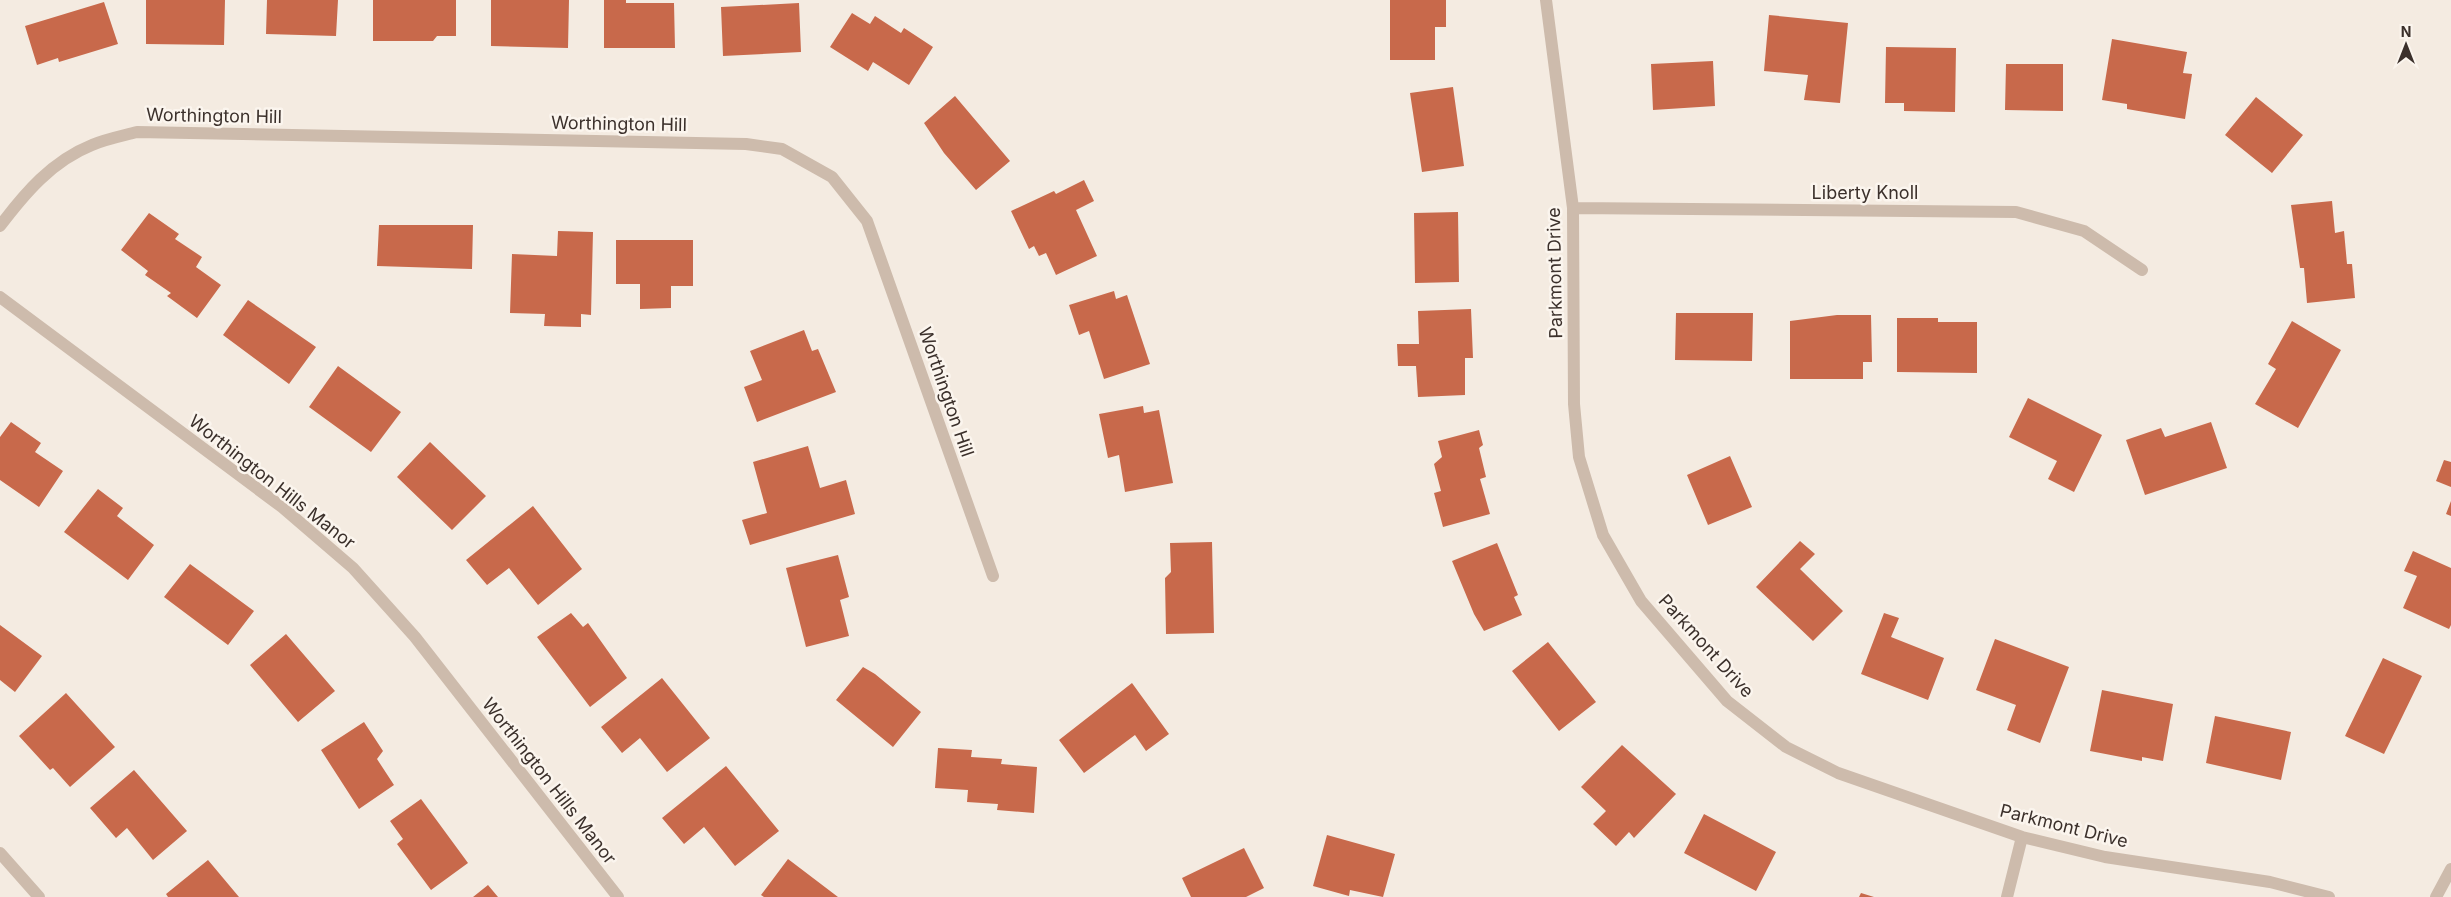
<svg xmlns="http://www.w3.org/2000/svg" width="2451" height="897" viewBox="0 0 2451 897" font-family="Inter,sans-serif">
<rect width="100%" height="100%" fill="#f4ebe1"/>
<path fill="#c8694b" d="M146,0H225L224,45L146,44Z
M267,0H338L336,36L266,34Z
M373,0H456V36H437L433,41H373Z
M491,0H569L568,48L491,46Z
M604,0H626V3H674L675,48H604Z
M1390,0H1446V27H1435V60H1390Z
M104,2L118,44L59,62L58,58L37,65L25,26Z
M799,3L801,52L723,56L721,7Z
M852,13L870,24L875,16L901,33L904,28L933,47L909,85L873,62L868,71L830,47Z
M1769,15L1848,23L1840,103L1804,100L1808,75L1764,71Z
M2112,39L2187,52L2183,73L2192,74L2185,119L2127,109V104L2102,100Z
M1886,47L1956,48L1955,112L1904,111V103H1885Z
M1713,61L1715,106L1653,110L1651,64Z
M2006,64H2063V111L2005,110Z
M1453,87L1464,166L1422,172L1410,93Z
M955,96L1010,161L976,190L944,153L924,123Z
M2256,97L2303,135L2272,173L2225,135Z
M1084,180L1094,201L1076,210L1097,256L1056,275L1046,253L1039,256L1034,246L1029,249L1011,211L1054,191L1056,194Z
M2332,201L2335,233L2344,231L2347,264H2352L2355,298L2307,303L2304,268H2300L2291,205Z
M1458,212L1459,282L1415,283L1414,213Z
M149,213L179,234L175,239L202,257L196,267L221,285L197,318L167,296L171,293L145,275L148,271L121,250Z
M379,225H473L472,269L377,266Z
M558,231L593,232L591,315L581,314V327L544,326L545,314L510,313L512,254L557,256Z
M616,240H693V286H671V308L640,309V284H616Z
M1114,291L1116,299L1127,295L1150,364L1104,379L1089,331L1079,335L1069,305Z
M248,300L316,347L289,384L223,335Z
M1471,309L1473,358H1465V395L1418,397L1416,366H1398L1397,344H1419L1418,311Z
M1676,313H1753L1752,361L1675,360Z
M1837,315H1871L1872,362H1863V379H1790V321Z
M1897,318H1938V322H1977V373L1897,372Z
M2292,321L2341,350L2298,428L2255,404L2276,369L2268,364Z
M804,330L812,351L818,349L836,392L757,422L744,387L762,380L750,351Z
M338,366L401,412L371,452L309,407Z
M2028,398L2102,435L2074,492L2048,479L2057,461L2009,437Z
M1143,406L1144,413L1159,410L1173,483L1125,492L1119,455L1108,458L1099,414Z
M11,422L41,443L35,452L63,471L39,507L0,480V437Z
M2211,422L2227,468L2145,495L2126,440L2161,428L2165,437Z
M1479,430L1483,445L1479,448L1486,477L1480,479L1490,514L1443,527L1434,493L1441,491L1434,464L1442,457L1438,441Z
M430,442L486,496L452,530L397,477Z
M808,446L820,488L846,480L855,514L750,545L742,520L767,513L753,462Z
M1730,456L1752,507L1708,525L1687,475Z
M2444,460L2451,462V487L2436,481Z
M98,489L123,508L117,516L154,545L128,580L64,532Z
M2451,501V516L2446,514Z
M533,506L582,569L538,605L509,568L487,585L466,560Z
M1800,541L1815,554L1800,569L1843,611L1813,641L1756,587Z
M1212,542L1214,633L1166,634L1165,578L1171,572L1170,543Z
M1497,543L1518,595L1514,597L1522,615L1484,631L1474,614L1452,561Z
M2413,551L2451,568V625L2449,629L2403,608L2417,576L2404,571Z
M838,555L849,597L840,600L849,636L806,647L786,568Z
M190,564L254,611L228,645L164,597Z
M571,613L583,627L588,623L627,678L590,707L537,637Z
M1884,613L1899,618L1891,637L1944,658L1928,700L1861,674Z
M0,625L42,656L15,692L0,680Z
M286,634L335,691L298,722L250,665Z
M1995,639L2069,667L2040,743L2007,730L2016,705L1976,690Z
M1548,642L1596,702L1559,731L1512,671Z
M2383,658L2422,676L2384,754L2345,736Z
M863,667L875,674L921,712L893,747L836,700Z
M662,678L710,738L667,772L640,738L622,753L601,727Z
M1132,683L1169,734L1146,751L1135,735L1084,773L1059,740Z
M2102,690L2173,704L2163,761L2142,757V761L2090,751Z
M66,693L115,747L70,787L53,768L50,770L19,736Z
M2215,716L2291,732L2281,780L2206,763Z
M364,722L383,751L377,759L394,785L359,809L321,750Z
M1622,745L1676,794L1634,838L1629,832L1616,846L1593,824L1606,811L1581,787Z
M938,748L972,750L971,757L1002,759L1001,764L1037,767L1034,813L997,810L998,804L967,802L968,790L935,788Z
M726,766L779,831L735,866L704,827L684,844L662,818Z
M134,770L187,831L153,860L127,828L116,838L90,808Z
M421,799L468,863L431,890L397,844L403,839L390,821Z
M1704,814L1776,852L1756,891L1684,853Z
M1327,835L1395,854L1383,897L1350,890L1349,896L1313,886Z
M1244,848L1264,888L1246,897H1191L1182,878Z
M788,859L838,897H764L761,895Z
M208,860L239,897H168L166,894Z
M488,885L498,897H473Z
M1861,893L1874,897H1859Z"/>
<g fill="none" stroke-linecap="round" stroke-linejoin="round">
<path stroke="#cdbbac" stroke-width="12" d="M1546,0L1573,208L1574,404L1579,457L1603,535L1641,601L1727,701L1786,747L1838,773L2022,837L2105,857L2270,882L2329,897
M1573,208L2016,212L2084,231L2142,270
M0,226C25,193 52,161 92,145C106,139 122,136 137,132L746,144L782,149L832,177L867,221L993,576
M0,297L282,507L353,568L415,637L618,897
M0,853L39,897
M2007,897L2022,837
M2436,897L2451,869"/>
</g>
<g text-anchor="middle" stroke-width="5" stroke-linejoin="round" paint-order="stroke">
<g font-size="18" fill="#3b302b" stroke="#fbf5ee">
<text transform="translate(214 116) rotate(1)" y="6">Worthington Hill</text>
<text transform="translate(619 124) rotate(1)" y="6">Worthington Hill</text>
<text x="1865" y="199">Liberty Knoll</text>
<text transform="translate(1555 273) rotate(-91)" y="6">Parkmont Drive</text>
<text transform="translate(946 392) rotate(71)" y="6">Worthington Hill</text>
<text transform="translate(272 482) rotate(38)" y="6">Worthington Hills Manor</text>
<text transform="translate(1706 646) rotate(48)" y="6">Parkmont Drive</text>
<text transform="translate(549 781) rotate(52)" y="6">Worthington Hills Manor</text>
<text transform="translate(2064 826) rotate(14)" y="6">Parkmont Drive</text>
</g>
</g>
<g transform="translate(2406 45)" stroke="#fbf5ee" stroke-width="4" paint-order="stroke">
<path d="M0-4L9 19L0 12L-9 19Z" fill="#3b302b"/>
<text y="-8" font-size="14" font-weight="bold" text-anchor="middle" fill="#3b302b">N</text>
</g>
</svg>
